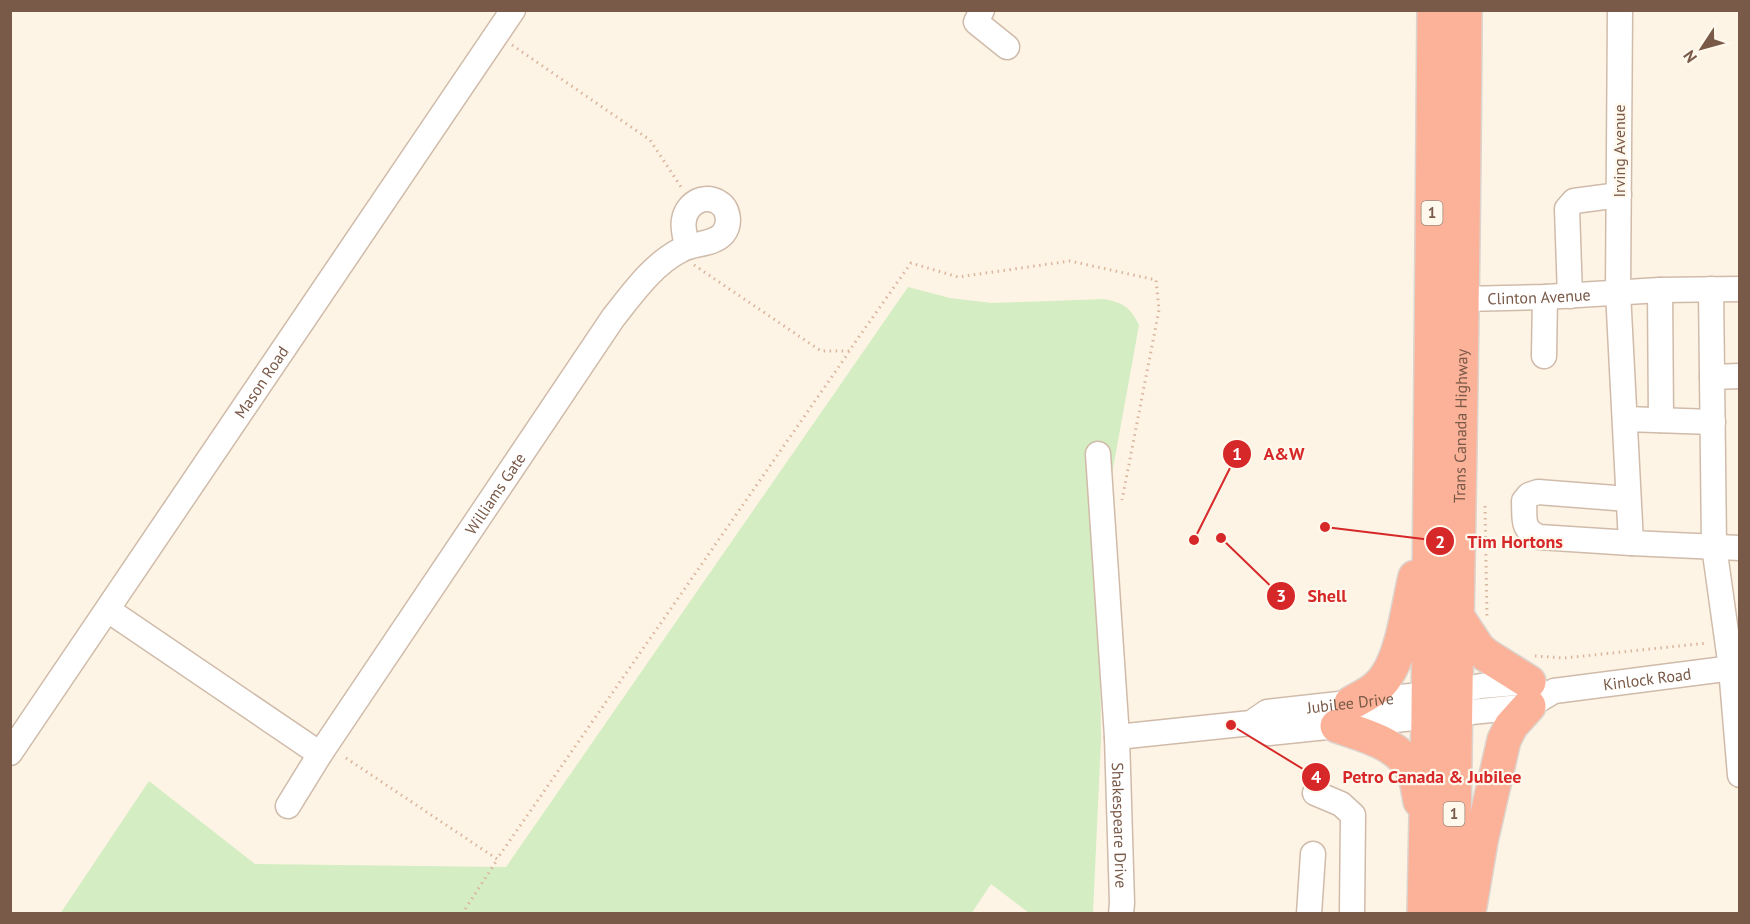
<svg xmlns="http://www.w3.org/2000/svg" width="1750" height="924" viewBox="0 0 1750 924" font-family="'PT Sans',sans-serif">
<rect width="100%" height="100%" fill="#fef4e5"/>
<path fill="#d4edc2" d="M908,287L950,298L992,303L1104,299C1124,303 1130,307 1139,325L1099,546L1101,740L1093,913H1029L991,884L971,914H60L149,781L255,864L506,867Z"/>
<g fill="none" stroke-linecap="round" stroke-linejoin="round">
<g stroke="#d0bbaa" stroke-width="27">
<g id="minor">
<path d="M982,10L976,22L1007,47"/>
<path d="M1620,10L1618,292L1631,543L1740,548"/>
<path d="M1711,289L1714,546L1731,668L1740,775"/>
<path d="M1660,290L1661,420"/>
<path d="M1570,296L1567,209L1574,201L1619,195"/>
<path id="s1" d="M1463,299L1545,297L1660,290L1740,289"/>
<path d="M1544,356L1545,297"/>
<path d="M1712,377L1740,376"/>
<path d="M1625,419L1713,422"/>
<path id="s2" d="M1098,454L1117,737L1122,903L1121,914"/>
<path d="M1628,499L1538,492L1529,495L1524,501C1525,519 1521,529 1539,537L1631,543"/>
<path d="M108,610L320,754"/>
<path id="s3" d="M1251,723L1269,733L1529,706L1554,691L1740,667"/>
<path id="s4" d="M1117,737L1251,723L1267,712L1455,691L1481,686L1529,682L1534,684"/>
<path id="s5" d="M10,753L513,10"/>
<path d="M1315,793L1341,804L1353,815L1352,914"/>
<path id="s6" d="M288,806L320,754L613,318C632,294 653,264 681,250C693,243 713,245 723,234C731,224 729,208 718,202C703,193 686,205 684,220C682,228 686,239 687,247"/>
<path d="M1309,914L1313,854"/>
</g>
</g>
<g stroke="#dcd4cf" stroke-width="36">
<g id="highway">
<path d="M1457,616L1478,648L1486,655L1529,682"/>
<path d="M1351,703C1364,696 1379,689 1387,675C1403,651 1408,606 1415,577"/>
<path d="M1337,726C1365,736 1399,743 1414,773C1417,781 1418,792 1420,801"/>
<path d="M1470,906L1481,841L1504,740L1511,726L1529,706"/>
<path d="M1424,914L1428,717L1434,10"/>
<path id="s7" d="M1453,914C1456,612 1464,312 1465,10"/>
</g>
</g>
<path stroke="#dab59e" stroke-width="3" stroke-dasharray="1.5 4.5" stroke-linecap="butt" d="M512,45L650,140L683,190
M694,265L821,351H849L911,263L958,277L1070,261L1156,280L1159,310L1122,500
M1485,506L1487,617
M1535,656L1564,658L1708,643
M346,758L497,859L849,352
M462,914L497,860"/>
<use href="#minor" stroke="#fff" stroke-width="24"/>
<use href="#highway" stroke="#fcb298" stroke-width="33"/>
</g>
<g text-anchor="middle" stroke-width="4.5" stroke-linejoin="round" paint-order="stroke">
<g fill="#fff8ed" stroke="#a1897a" stroke-width="1.5">
<rect x="1421.5" y="201" width="21" height="24" rx="4.5"/>
<rect x="1443.5" y="802" width="21" height="24" rx="4.5"/>
</g>
<g font-size="15" font-weight="bold" fill="#795948">
<text x="1432" y="218">1</text>
<text x="1454" y="819">1</text>
</g>
<g font-size="16" fill="#795948" stroke="#fff8ed">
<text transform="translate(1619 151) rotate(-90)" y="6">Irving Avenue</text>
<text dy="6" stroke="none"><textPath href="#s1" startOffset="76">Clinton Avenue</textPath></text>
<text dy="6" stroke="none"><textPath href="#s5" startOffset="448">Mason Road</textPath></text>
<text dy="6" stroke="none"><textPath href="#s7" startOffset="488">Trans Canada Highway</textPath></text>
<text dy="6" stroke="none"><textPath href="#s6" startOffset="375">Williams Gate</textPath></text>
<text dy="6" stroke="none"><textPath href="#s3" startOffset="405">Kinlock Road</textPath></text>
<text dy="6" stroke="none"><textPath href="#s4" startOffset="238">Jubilee Drive</textPath></text>
<text dy="6" stroke="none"><textPath href="#s2" startOffset="372">Shakespeare Drive</textPath></text>
</g>
</g>
<path fill="none" stroke="#d62828" stroke-width="2" d="M1194 540L1237 454M1325 527L1440 541M1221 538L1281 596M1231 725L1316 777"/>
<g fill="#d62828" stroke="#fff8ed" stroke-width="2">
<circle cx="1194" cy="540" r="6"/>
<circle cx="1325" cy="527" r="6"/>
<circle cx="1221" cy="538" r="6"/>
<circle cx="1231" cy="725" r="6"/>
<circle cx="1237" cy="454" r="15"/>
<circle cx="1440" cy="541" r="15"/>
<circle cx="1281" cy="596" r="15"/>
<circle cx="1316" cy="777" r="15"/>
</g>
<g font-size="18" text-anchor="middle" font-weight="bold" fill="#fff">
<text x="1237" y="460">1</text>
<text x="1440" y="548">2</text>
<text x="1281" y="602">3</text>
<text x="1316" y="783">4</text>
</g>
<g font-size="18" text-anchor="middle" font-weight="bold" fill="#d62828" stroke="#fff8ed" stroke-width="4.5" stroke-linejoin="round" paint-order="stroke">
<text x="1284" y="460">A&amp;W</text>
<text x="1515" y="548">Tim Hortons</text>
<text x="1327" y="602">Shell</text>
<text x="1432" y="783">Petro Canada &amp; Jubilee</text>
</g>
<rect width="1750" height="924" fill="none" stroke="#795948" stroke-width="24"/>
<g transform="translate(1702 48) rotate(234)" stroke="#fff8ed" stroke-width="4.5" paint-order="stroke">
<path d="M0-4.5L10 22L0 15L-10 22Z" fill="#795948"/>
<text y="-9" font-size="16" font-weight="bold" text-anchor="middle" fill="#795948">N</text>
</g>
</svg>
